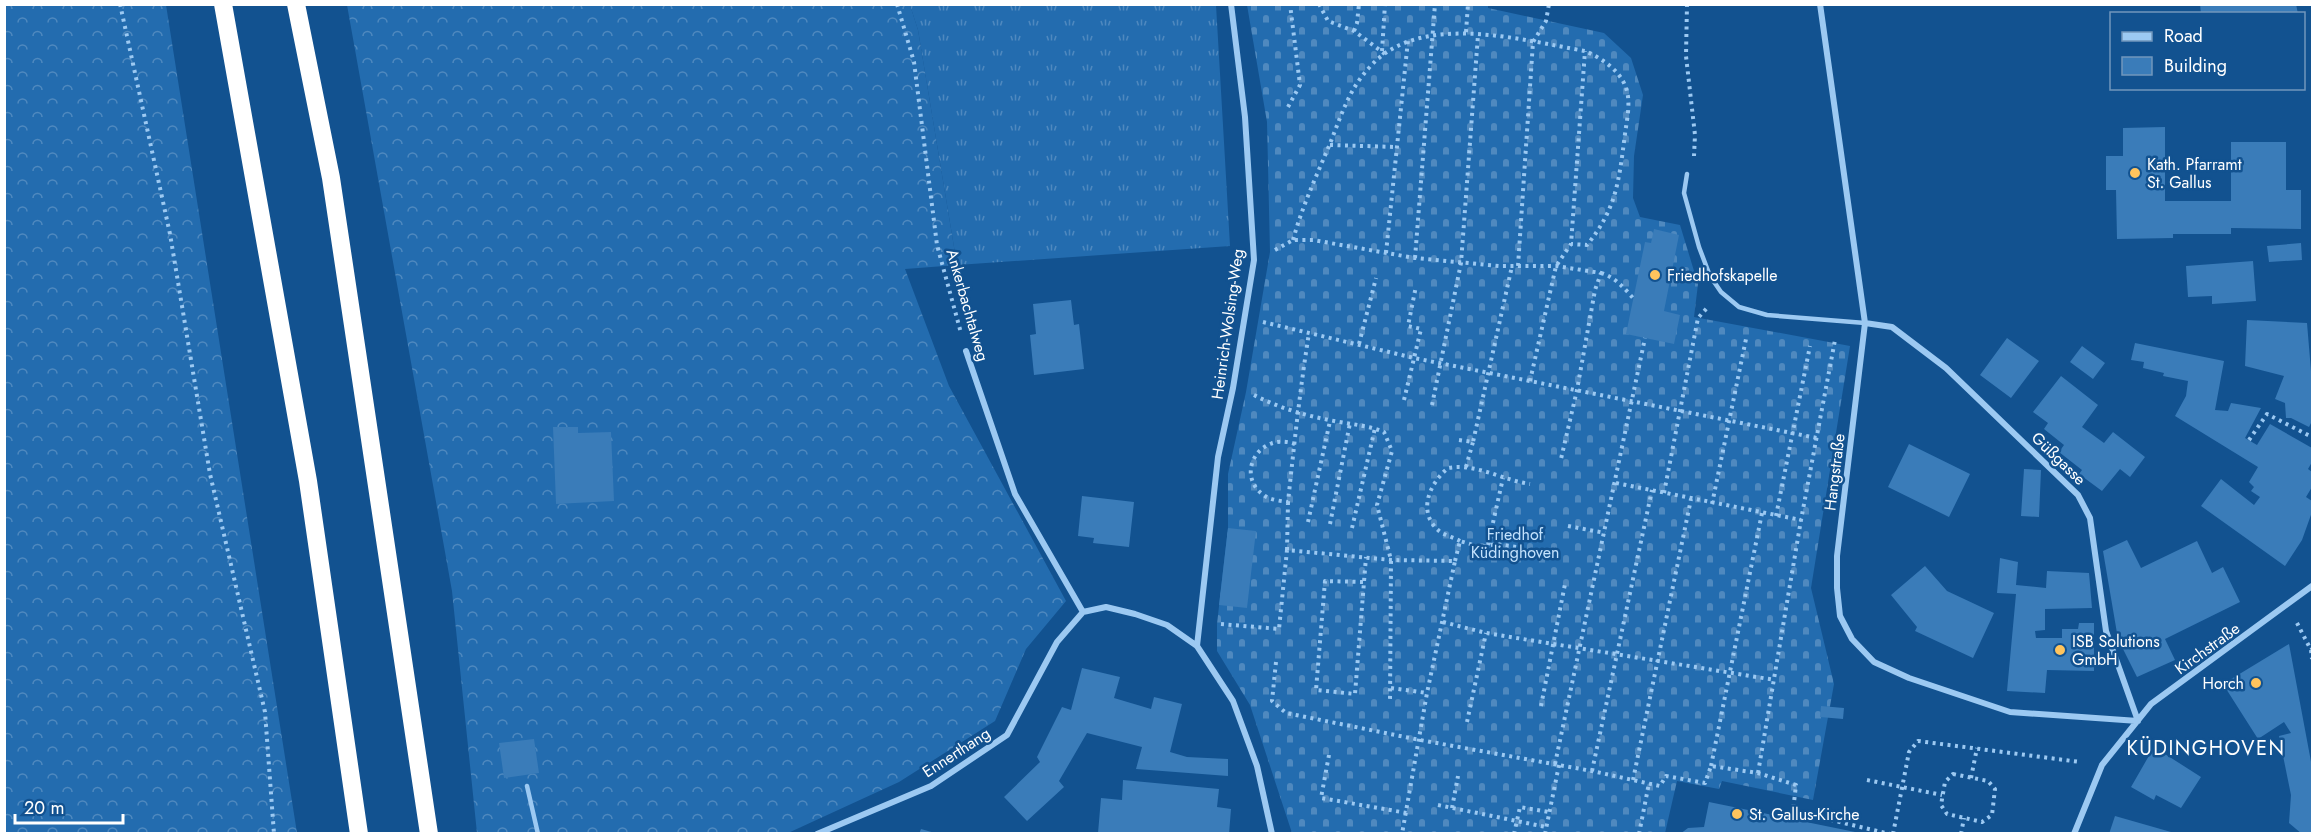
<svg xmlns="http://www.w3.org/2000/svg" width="2317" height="838" viewBox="0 0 2317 838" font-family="Jost,sans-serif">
<defs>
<pattern id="grass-tufts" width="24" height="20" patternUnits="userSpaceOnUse" patternTransform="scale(1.5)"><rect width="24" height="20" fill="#236caf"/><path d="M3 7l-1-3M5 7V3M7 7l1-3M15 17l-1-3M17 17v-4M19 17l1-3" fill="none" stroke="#4f89bf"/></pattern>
<pattern id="forest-crowns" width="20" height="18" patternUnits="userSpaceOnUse" patternTransform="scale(1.5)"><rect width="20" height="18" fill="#236caf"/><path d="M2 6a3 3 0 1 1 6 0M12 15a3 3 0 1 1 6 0" fill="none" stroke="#4f89bf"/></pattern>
<pattern id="cemetery-stones" width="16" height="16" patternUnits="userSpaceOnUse" patternTransform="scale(1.5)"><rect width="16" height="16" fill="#236caf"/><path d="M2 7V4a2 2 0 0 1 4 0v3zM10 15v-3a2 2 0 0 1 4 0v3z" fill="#4f89bf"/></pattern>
</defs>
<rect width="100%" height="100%" fill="#125290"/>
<path fill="url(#grass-tufts)" d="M910,5H1216L1230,246L957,265L918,30Z"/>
<path fill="url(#forest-crowns)" d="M5,4L166,5L297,833H5Z
M347,5H910L918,30L957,265L905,269L949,386L1066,601L1026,649L995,721L899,782L788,833H477L452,591Z"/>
<path fill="url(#cemetery-stones)" d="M1247,5H1488V8L1604,33L1631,58L1643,95L1634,156L1633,198L1640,217L1680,225L1698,284L1694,317L1850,346L1811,588L1834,684L1813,800L1722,781L1719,789L1677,781L1665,833H1292L1250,705L1217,651V624L1228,528V474L1246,392L1270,252L1267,122Z"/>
<path fill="#3a7cb9" d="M2200,4H2296L2298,14H2201Z
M2165,127V201H2231V142H2286V190H2301V229L2231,228V234H2173V238L2117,239L2116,190H2106V156H2123V128Z
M1654,229L1679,235L1664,311L1680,315L1674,344L1626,334L1645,242L1651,243Z
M2301,243L2302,260L2269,262L2267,246Z
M2253,261L2256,301L2212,304V296L2188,297L2186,266Z
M1071,300L1074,325L1079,324L1084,369L1034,375L1030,335L1036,334L1033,304Z
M2247,320L2307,323L2312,383V421L2309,427L2291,418H2286L2285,403L2275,399L2284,376L2245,366Z
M2007,338L2039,361L2011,398L1980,375Z
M2135,343L2224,361L2215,410L2228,411L2231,403L2261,408L2245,438L2257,445L2270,424L2312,448V462L2308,469L2312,472V487L2306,497L2312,501V512L2302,540L2285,566L2201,506L2221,479L2254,505L2260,497L2251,491L2254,487L2249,482L2258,467L2175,416L2186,396L2188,381L2163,376L2164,373L2143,368L2144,362L2131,360Z
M2082,346L2105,363L2093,379L2070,362Z
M2061,376L2098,405L2082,427L2104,443L2113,432L2145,457L2130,477L2120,469L2102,491L2079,474L2082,470L2059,452L2064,445L2044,429L2048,423L2033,412Z
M553,427H578V433L611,432L614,501L556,504Z
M1909,444L1970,474L1949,517L1888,487Z
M2024,469L2041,470L2039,517L2021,516Z
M1082,496L1134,502L1129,547L1093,543L1094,538L1078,536Z
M1228,528L1256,531L1247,608L1219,605Z
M2127,540L2141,568L2197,541L2212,573L2223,567L2240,602L2165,639L2175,660L2137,677L2118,639L2103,551Z
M2000,558L2018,562L2016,585L2046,588L2047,571L2089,573L2092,608L2045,609V630L2035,631L2036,638H2062V629H2078L2079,623H2094V671L2047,670L2045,693L2007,691L2016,594L1997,593Z
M1925,566L1947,591L1994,613L1973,658L1915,631L1917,627L1891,595Z
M2289,644L2312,767V834H2302L2289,823L2291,795L2279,736L2291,733L2284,722L2258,739L2223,684Z
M1082,668L1120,677L1114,698L1151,709L1154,697L1182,704L1170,752L1187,757L1228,759V776L1136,769L1142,747L1087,733L1059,781L1064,787L1027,821L1004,797L1040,762L1037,757L1062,707L1071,710Z
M1821,706L1844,708L1843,719L1820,717Z
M534,739L539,773L504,778L499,743Z
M2154,747L2201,777L2181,808L2156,795L2154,800L2131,787Z
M1123,780L1219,789L1217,807L1231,809L1229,834L1098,833L1101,798L1122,800Z
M1709,802L1855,832V834H1680L1688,828L1704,827Z
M2115,816L2171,832V834H2109Z
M921,829L935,833V834H919Z"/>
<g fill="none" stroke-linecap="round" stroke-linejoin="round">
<path stroke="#9cc9f2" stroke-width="4" stroke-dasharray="3 4.5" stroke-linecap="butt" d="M120,4L170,234L210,474L265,712L274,834
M897,4L914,62L937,245L961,333
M1319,4L1328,21L1354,31L1385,54
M1687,4L1686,56L1695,135L1694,156
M1354,31L1357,23L1359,4
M1466,32L1468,4
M1382,51L1385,4
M1288,107L1300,85L1290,4
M1330,145L1397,147
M1293,240C1302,207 1316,177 1329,146C1340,119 1348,91 1368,69C1417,10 1521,40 1585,51C1601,58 1620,70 1626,88C1631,102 1627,119 1625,134C1619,180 1617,208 1587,245L1571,244
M1275,250L1293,240H1313L1415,258L1499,266H1556L1601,273L1595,290L1577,390L1561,459
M1386,253L1408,40
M1415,258L1435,4
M1518,266L1533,42L1546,21L1549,4
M1601,273C1615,277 1624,288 1633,298
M1263,322L1414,358L1817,438
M1359,344L1376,278
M1530,381L1556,266L1571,244L1585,51
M1254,395C1277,407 1303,415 1329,420C1348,424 1367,425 1384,432L1392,451L1377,505L1391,560L1390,702
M1404,400L1421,329L1408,326L1416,286
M1432,405L1461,263L1478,35
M1459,440L1473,442L1512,266
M2249,440L2267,414L2312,437
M1295,444C1258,431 1234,476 1265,496C1271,500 1281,501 1288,502C1294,446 1300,389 1309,333
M1466,467L1473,442
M1616,483L1801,520
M1664,493L1698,318L1707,308
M1712,504L1746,339
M1776,516L1810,346
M1308,522L1330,421
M1330,524L1350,423
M1568,526L1605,533
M1352,528L1375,428
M1460,541C1453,537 1443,535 1438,530C1417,511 1430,483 1448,468C1476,463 1502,480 1530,484
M1488,545L1503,478
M1287,550L1288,502
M1455,561L1460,541L1480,547L1497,544L1516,547
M1363,582L1325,581L1316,690L1355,694L1366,557
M1443,622L1486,633L1775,680
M2297,623L2311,650L2312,649
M1221,624L1279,629L1287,550L1391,560L1455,561L1427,693L1402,834
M2311,650L2312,659
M1276,662L1272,701L1286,713L1420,740L1592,771L1660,786L1666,776L1705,783L1711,766L1758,773L1796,785L1793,811L1890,834
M1391,688L1427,693
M1541,706L1565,584
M1467,722L1486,633
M1329,755L1321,798L1407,813
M1555,764L1645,338
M1711,766L1762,513
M1592,771L1652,490
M1758,773L1801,520L1835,340
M1953,774L1988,781L1995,789L1992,815L1982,822L1947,814L1941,805L1945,782Z
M1971,778L1977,748
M1633,780L1691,499
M1867,780L1942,795
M1438,805L1546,827
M1452,808L1458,776
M1514,834L1520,807L1549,812
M1545,834L1559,765
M1639,834L1649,783
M1893,834L1909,752L1918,741L2080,762
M1961,834L1964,818"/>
<path stroke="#9cc9f2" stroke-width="4.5" d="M1687,174L1684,193L1699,247L1710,276L1721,292L1739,307L1767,315L1865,323
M527,786L538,834"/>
<path stroke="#9cc9f2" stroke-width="6" d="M1820,4L1865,323L1837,556V588L1840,616L1852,639L1874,662L1909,678L2010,712L2138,721L2106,631L2090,518L2078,495L1946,368L1892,327L1865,323
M966,351L1015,494L1083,612L1106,607L1135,614L1167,625L1197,646L1233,701L1257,766L1272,834
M1197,646L1218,457L1233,388L1254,260L1245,117L1231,4
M817,834L931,786L1007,735L1057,642L1083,612
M2074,834L2102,765L2151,704L2312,586"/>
<path stroke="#fff" stroke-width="18" d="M223,4L308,481L359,834
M296,4L331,178L429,834"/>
</g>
<g fill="#ffc45d" stroke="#125290" stroke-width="2">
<circle cx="2135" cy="173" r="6"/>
<circle cx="1655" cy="275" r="6"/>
<circle cx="2060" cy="650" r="6"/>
<circle cx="2256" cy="683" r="6"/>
<circle cx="1737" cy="814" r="6"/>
</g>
<g text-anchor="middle" stroke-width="5" stroke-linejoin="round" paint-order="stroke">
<g font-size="16" fill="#fff" stroke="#125290" text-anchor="start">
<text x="2147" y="170">Kath. Pfarramt<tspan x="2147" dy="18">St. Gallus</tspan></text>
<text x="1667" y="281">Friedhofskapelle</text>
<text x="2072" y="647">ISB Solutions<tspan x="2072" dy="18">GmbH</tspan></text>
<text x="2244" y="689" text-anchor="end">Horch</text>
<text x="1749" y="820">St. Gallus-Kirche</text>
</g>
<g font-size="16" fill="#fff" stroke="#125290">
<text transform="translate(968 305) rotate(74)" y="6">Ankerbachtalweg</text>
<text transform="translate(1227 324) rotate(-82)" y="6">Heinrich-Wolsing-Weg</text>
<text transform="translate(2059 458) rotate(44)" y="6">Güßgasse</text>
<text transform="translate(1834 472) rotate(-83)" y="6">Hangstraße</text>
<text transform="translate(2207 648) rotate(-36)" y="6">Kirchstraße</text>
<text transform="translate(956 752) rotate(-33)" y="6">Ennerthang</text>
</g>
<g font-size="16" fill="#c3e2fd" stroke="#125290">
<text x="1515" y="540">Friedhof<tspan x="1515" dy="18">Küdinghoven</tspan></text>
</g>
<g font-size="20" letter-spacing="1.5" fill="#fff" stroke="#125290">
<text x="2206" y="755">KÜDINGHOVEN</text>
</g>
</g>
<rect width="2317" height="838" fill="none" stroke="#ffffff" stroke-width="12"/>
<rect x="2110" y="12" width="195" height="78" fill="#125290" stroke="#7197bc" stroke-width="1.5"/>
<rect x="2122" y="32" width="30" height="9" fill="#9cc9f2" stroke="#7197bc" stroke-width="1.5"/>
<text x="2164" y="42" font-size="18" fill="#ffffff">Road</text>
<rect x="2122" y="57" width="30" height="18" fill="#3a7cb9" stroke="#7197bc" stroke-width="1.5"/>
<text x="2164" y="72" font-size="18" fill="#ffffff">Building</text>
<path d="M15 814v9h108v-9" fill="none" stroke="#ffffff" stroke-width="3"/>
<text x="24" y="814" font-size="18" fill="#ffffff" stroke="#125290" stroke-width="4.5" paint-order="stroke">20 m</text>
</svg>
